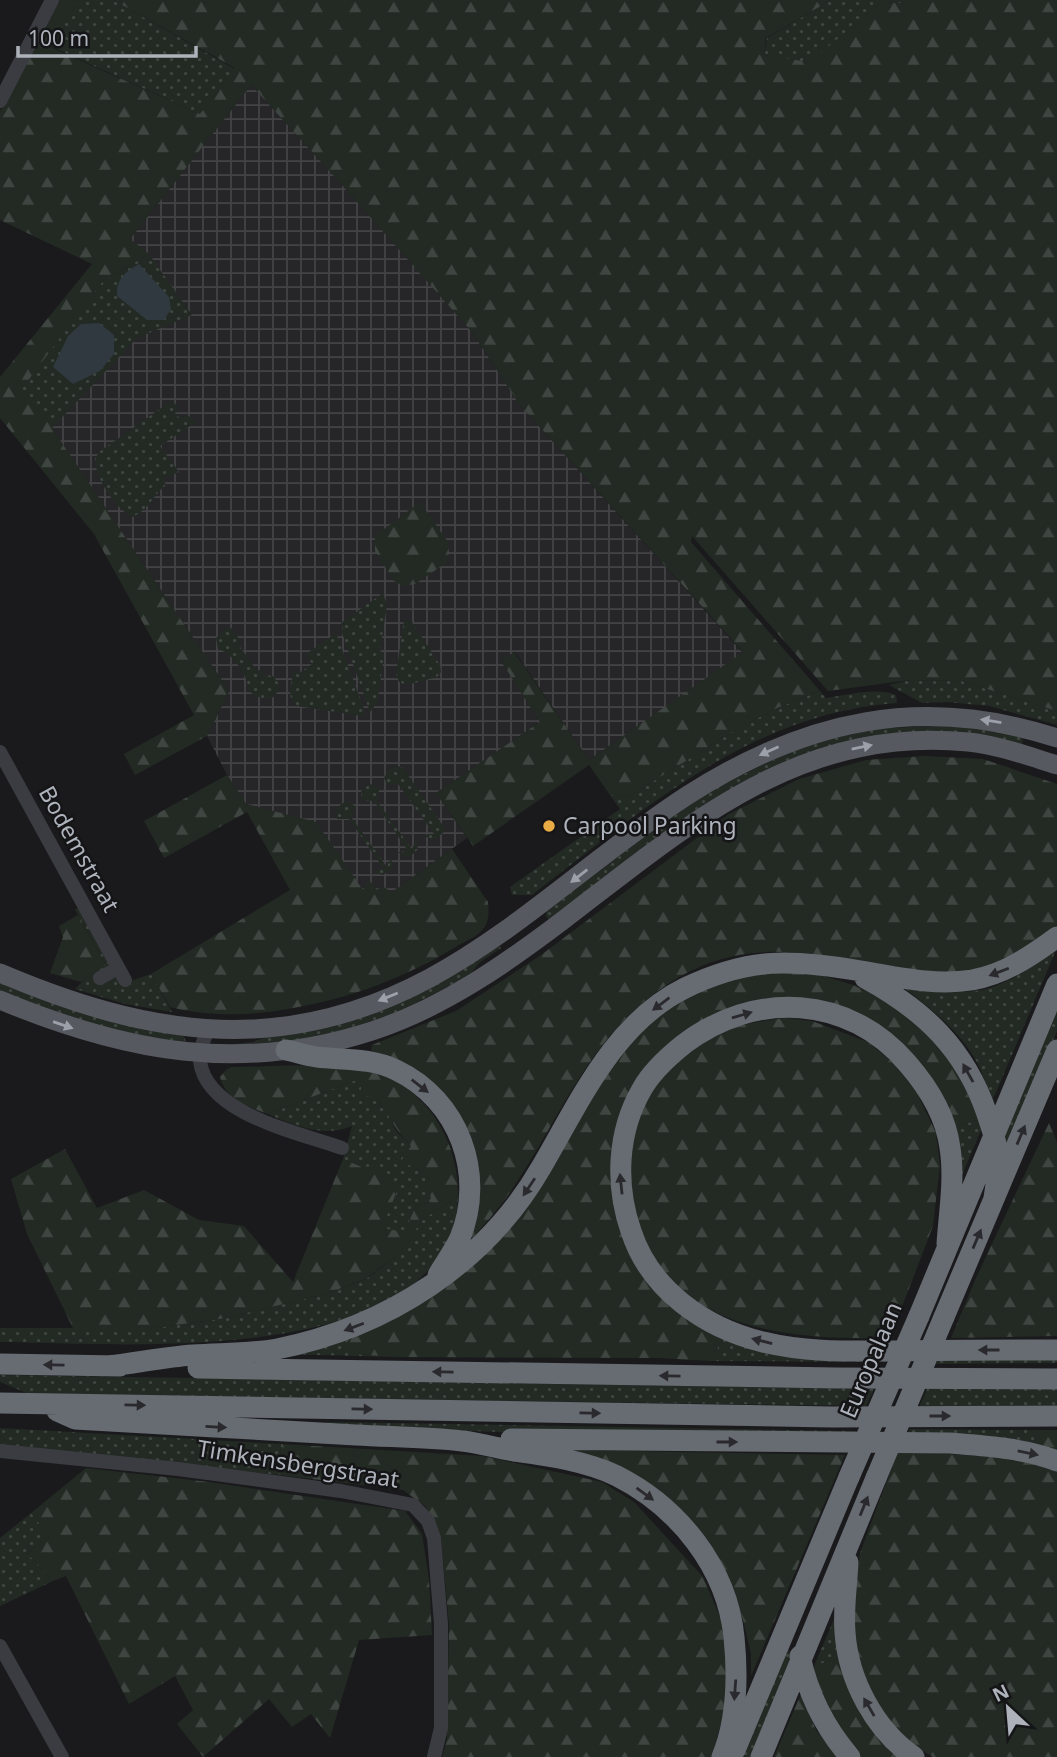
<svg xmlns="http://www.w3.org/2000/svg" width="1057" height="1757" viewBox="0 0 1057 1757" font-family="'Noto Sans',sans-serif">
<defs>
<pattern id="industrial-grid" width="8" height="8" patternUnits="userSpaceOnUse" patternTransform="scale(1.75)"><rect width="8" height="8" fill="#262629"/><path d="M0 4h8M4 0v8" fill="none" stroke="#434346"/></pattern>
<pattern id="green-dots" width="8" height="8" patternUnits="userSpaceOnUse" patternTransform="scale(1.75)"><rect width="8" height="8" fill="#222a23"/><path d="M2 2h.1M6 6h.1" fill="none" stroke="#3f4641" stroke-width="1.8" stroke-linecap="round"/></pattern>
<pattern id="forest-firs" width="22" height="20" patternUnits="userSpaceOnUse" patternTransform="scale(1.75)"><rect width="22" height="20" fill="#222a23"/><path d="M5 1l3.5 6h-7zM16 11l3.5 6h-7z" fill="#3f4641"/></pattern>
</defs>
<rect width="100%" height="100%" fill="#1a1a1c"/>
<path fill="url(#industrial-grid)" d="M251,85L336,178L472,332L520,405L743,653L589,760L515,652L501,661L540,722L436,793L467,838L392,892L363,890L316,823L246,804L227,775L207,736L229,691L47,421L148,254L130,239Z"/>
<path fill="url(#green-dots)" d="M77,0H113L235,69L200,114L50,46Z
M831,0H913L909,4L883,2L809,63L764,55L767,38Z
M149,254L192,315L137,338L52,428L19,391L103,281Z
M171,401L180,408L175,413L179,418L186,414L196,422L160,446L179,472L163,479L166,485C152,496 152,506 133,517C116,510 95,478 95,459L99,452Z
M383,593L387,605L380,650L384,657L377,703L370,712L341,630L343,628L341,623Z
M404,621L412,622L440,665L441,672L437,677L407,685L399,682L396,674Z
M228,627L233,629L240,641L238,644L257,671L260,670L265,675L273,676L279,684L278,691L274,697C263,700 257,698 249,691C248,676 233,653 218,649L216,638Z
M336,633L366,714L362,716L297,706C286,697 291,683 294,671L296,670L299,673L312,664L306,654Z
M910,680L962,681L1057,711V725L989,706L947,702L922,703L889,685Z
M820,691L826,698C849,695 874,687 896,695L897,703C751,713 643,810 532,895H512L510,887L620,809L610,795L628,797L737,729L777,708Z
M950,725L1023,735L1022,746L814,752L549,919L546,917V912L649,833L715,788L803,746L872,729Z
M398,766L403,768L446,830L436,839H430L423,835L434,834L398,784H387L384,778L388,771Z
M370,784L380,788L376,800L412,849L416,840L418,849L411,856H403L398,852L408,851L374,801L362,800L361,791Z
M346,801L355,806L351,817L387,867L391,858L393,868L383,875L375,873L373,870L384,869L349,819H337L336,808Z
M81,908L109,960L112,977L119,978L122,984L151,974L172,1012L125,1004L75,989L86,978L106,965L75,909Z
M500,946L501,948L479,963L469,976L394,1014L328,1035L286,1042L225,1045L253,1042Z
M1056,950L995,1095L992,1099C986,1085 982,1070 974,1057C956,1028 930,1008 903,987C926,990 950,993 974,991C1002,989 1034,966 1056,950Z
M0,981L184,1036L186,1043L98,1028L0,993Z
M1057,1003V1031L1008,1147L1004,1130Z
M361,1078L388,1114L396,1131L411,1146L402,1161L428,1175L431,1202L416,1206L404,1233L381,1228L380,1167H362L343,1159L352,1126C324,1138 295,1126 268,1114Z
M980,1119L982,1128L960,1180L953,1128Z
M458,1197C457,1205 457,1215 455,1223C414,1369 116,1343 0,1342V1328H154L220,1319L326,1294L366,1279L398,1255L423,1219Z
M354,1335L356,1354L392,1357L282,1354Z
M722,1339L888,1356L885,1362L711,1361Z
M939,1356H1057V1363L936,1364Z
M0,1375L874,1389L866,1406L29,1394L0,1382Z
M1057,1386V1405L919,1407L928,1387Z
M326,1422L856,1431L853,1438L524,1433L328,1425Z
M0,1428L281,1444L279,1475L0,1445Z
M910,1429L1031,1430L1039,1448L906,1437Z
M31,1513L49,1536L27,1553L53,1581L0,1606V1538Z
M837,1612L841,1657L814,1666Z
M788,1647L792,1660L750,1757H741Z"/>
<path fill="url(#forest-firs)" d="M58,0H77L50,47L200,114L235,68L113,0H831L766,38L764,55L809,62L883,2L909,4L913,0H1057V711L962,681L910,680L828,691L692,536L691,542L820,691L777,708L737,729L628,797L610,795L589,765L473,846L436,793L540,722L501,661L514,652L589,760L743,652L520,405L472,332L336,178L251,85L130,239L149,254L103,281L20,391L47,421L229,691L207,736L135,775L124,754L194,715L94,534L0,418V377L92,264L0,220V111Z
M420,502L448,542L449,553L446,563L415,584L403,586L394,581L375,551V536Z
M924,756L983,759L1057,784V925C1039,940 1008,962 985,970C964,977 918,972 896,968C811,953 742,934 665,986C589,1037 562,1115 513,1188C500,1208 482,1227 466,1245V1135L376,1055L371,1050L372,1045L456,1011L541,955L729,814L799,779L866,760Z
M227,775L246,804L316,822L363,890L369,880L377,890L382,886L392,892L452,849L488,902C489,911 489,921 484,928C478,936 466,941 457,946C407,977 351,998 293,1008C253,1016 209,1017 170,1007L151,974L290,890L247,812L164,858L144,821Z
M78,915L106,965L81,982L50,973L63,937L59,926Z
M780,970L814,973L853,985L899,1006L944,1046L980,1119L953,1128L917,1060L779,998L742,1003L709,1017L633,1085L621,1222L722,1339L711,1361L659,1358L392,1357L356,1354L349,1351V1343L354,1335L391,1321L456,1279L612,1061L659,1012L710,984Z
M786,1018L812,1021L868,1042L893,1063L917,1093L936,1133L940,1165L933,1226L890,1338C822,1339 747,1337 689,1297C626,1253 608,1149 653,1087C665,1071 684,1055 700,1043C723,1026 758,1021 786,1018Z
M231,1067C276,1067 323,1062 367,1071C424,1083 460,1140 458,1197L423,1219L398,1255L365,1279L326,1294L220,1319L154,1328H73L27,1234L11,1179L65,1149L97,1208L144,1190L199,1220L244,1226L293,1282L343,1159L362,1167L380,1166L390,1177L397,1191L382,1228L404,1232L416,1206L431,1202L428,1175L401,1161L411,1146C396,1132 389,1115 377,1099L361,1095V1078L268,1114C248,1106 226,1101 220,1077L226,1070Z
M1049,1123L1057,1142V1336L951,1338L976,1278Z
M1031,1430H1057V1451L1039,1448Z
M281,1444L483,1456L602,1482L634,1502L703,1577L726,1631L727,1700L712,1757H442L447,1739L449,1624L441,1538L425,1506L403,1490L279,1475Z
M568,1450L845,1455L751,1676V1653L743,1620L727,1574L706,1539Z
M898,1451L1014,1458L1057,1471V1757H933L912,1744L896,1730L879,1707L864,1678L854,1640V1591L860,1553Z
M86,1468L209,1482L405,1511L422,1534L429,1579L432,1635L359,1640L330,1738L311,1714L292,1727L269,1699L203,1757L177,1724L193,1710L175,1676L129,1704L66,1576L53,1581L27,1553L49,1536L31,1513Z
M841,1657L899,1757H857L848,1745L814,1680V1666Z
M801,1694L816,1730L838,1757H774Z"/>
<path fill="#303940" d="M139,264L169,297L171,309L164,320H147L117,296C116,279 125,272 139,264Z
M99,323L114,335V354L100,371L73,384L53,367L68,336L81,324Z"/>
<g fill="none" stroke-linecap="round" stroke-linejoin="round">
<path stroke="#3b3c41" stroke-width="14" d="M0,101L52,0
M0,752L125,980
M100,978L118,968
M208,1029C204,1040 199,1050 200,1061C206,1114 300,1133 342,1148
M0,1451L178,1469L341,1491L413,1505L428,1521L434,1538L441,1624V1728L434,1757
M0,1646L62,1757"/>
<path stroke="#575960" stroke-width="19" d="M0,973C80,1007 164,1033 252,1029C439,1020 543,889 688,795C805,720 922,694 1057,738
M0,1000C125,1052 240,1074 372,1031C443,1008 507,963 566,918C690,823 800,726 968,742C998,745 1028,756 1057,765"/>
<path stroke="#676b72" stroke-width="21" d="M865,978C924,1010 965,1049 987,1114C991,1127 997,1141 998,1156C999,1170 996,1184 994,1198
M286,1050C296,1052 307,1056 317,1057C344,1060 371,1058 396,1070C459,1100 486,1174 460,1238C454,1251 445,1263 438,1275
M947,1244C949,1213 955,1179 950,1148C946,1116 928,1087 907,1063C849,995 755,990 684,1044C669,1056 652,1071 642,1089C617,1132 615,1185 631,1231C650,1290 705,1328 763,1342C807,1353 854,1351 899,1351C951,1350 1004,1350 1057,1350
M919,1316L1057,984
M944,1317L1057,1050
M0,1364L120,1366
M109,1366C136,1363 165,1357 193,1355C220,1353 249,1354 277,1349C387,1327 486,1264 542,1166C580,1101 614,1023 685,988C749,957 792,959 861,971C898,977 934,986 972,980C1005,974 1031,956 1057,937
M198,1368L836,1378L1057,1379
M0,1403L832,1417L1057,1416
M57,1411L75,1419C169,1424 262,1430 356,1435C391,1437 427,1437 462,1441C480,1443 497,1448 514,1451C549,1456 586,1461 617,1476C678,1507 727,1567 734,1637C738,1676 737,1720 722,1757
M511,1439L949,1443C985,1446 1023,1448 1057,1461
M848,1562C847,1585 843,1609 845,1632C848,1680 875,1730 914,1757
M800,1656C808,1694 825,1728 850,1757
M735,1750L849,1477
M761,1757L876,1478"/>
<path stroke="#676b72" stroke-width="21" d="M849,1477L919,1316
M876,1478L944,1317"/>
</g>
<defs><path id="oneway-solid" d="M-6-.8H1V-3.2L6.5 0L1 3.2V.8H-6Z" transform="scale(1.75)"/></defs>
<g fill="#9ca0a9">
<use href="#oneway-solid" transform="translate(991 721) rotate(-171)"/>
<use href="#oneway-solid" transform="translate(862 747) rotate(-11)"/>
<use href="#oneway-solid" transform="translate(769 751) rotate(156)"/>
<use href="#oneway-solid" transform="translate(579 876) rotate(142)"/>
<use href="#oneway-solid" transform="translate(388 997) rotate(158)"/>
<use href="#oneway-solid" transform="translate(63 1025) rotate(19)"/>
</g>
<g fill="#2a2a2e">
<use href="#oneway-solid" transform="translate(999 972) rotate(159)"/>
<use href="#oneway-solid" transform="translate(661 1004) rotate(143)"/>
<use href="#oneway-solid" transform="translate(742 1015) rotate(-16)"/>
<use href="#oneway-solid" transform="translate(968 1073) rotate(-119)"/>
<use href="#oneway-solid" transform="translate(420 1086) rotate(38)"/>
<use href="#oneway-solid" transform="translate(1021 1135) rotate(-67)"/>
<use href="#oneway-solid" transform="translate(621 1184) rotate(-96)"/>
<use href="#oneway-solid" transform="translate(529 1187) rotate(124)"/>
<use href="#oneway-solid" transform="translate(977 1239) rotate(-67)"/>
<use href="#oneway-solid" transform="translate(354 1327) rotate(159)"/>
<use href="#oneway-solid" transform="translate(762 1341) rotate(-166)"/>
<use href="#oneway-solid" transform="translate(989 1350) rotate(180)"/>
<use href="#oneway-solid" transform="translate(54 1365) rotate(-179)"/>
<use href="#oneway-solid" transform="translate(443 1372) rotate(-179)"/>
<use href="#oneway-solid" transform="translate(670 1376) rotate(-179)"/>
<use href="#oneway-solid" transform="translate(135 1405) rotate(1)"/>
<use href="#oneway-solid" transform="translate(362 1409) rotate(1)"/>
<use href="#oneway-solid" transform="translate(590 1413) rotate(1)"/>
<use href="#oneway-solid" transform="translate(940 1416)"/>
<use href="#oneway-solid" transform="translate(216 1427) rotate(3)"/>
<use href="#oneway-solid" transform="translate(727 1442)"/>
<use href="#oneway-solid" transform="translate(1028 1453) rotate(11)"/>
<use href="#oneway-solid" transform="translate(645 1494) rotate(36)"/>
<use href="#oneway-solid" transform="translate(864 1506) rotate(-68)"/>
<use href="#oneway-solid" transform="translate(735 1690) rotate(94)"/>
<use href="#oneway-solid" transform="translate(869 1707) rotate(-120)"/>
</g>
<circle fill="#e9ac45" stroke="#151517" stroke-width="2.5" cx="549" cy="826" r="7"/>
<g text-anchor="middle" stroke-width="5" stroke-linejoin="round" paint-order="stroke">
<g font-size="23" fill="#adb2bb" stroke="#151517" text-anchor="start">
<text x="563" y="834">Carpool Parking</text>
</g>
<g font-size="23" fill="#adb2bb" stroke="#151517">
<text transform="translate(79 849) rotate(61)" y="8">Bodemstraat</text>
<text transform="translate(871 1360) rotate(-67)" y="8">Europalaan</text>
<text transform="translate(298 1464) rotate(9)" y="8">Timkensbergstraat</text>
</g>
</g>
<g transform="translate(1008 1708) rotate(334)" stroke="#151517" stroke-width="5" paint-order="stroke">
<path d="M0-5L12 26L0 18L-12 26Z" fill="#adb2bb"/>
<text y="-10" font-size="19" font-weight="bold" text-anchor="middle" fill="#adb2bb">N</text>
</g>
<path d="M18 46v10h178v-10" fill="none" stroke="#adb2bb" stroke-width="3.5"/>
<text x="28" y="46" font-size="21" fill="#adb2bb" stroke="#151517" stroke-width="5" paint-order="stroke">100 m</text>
</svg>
